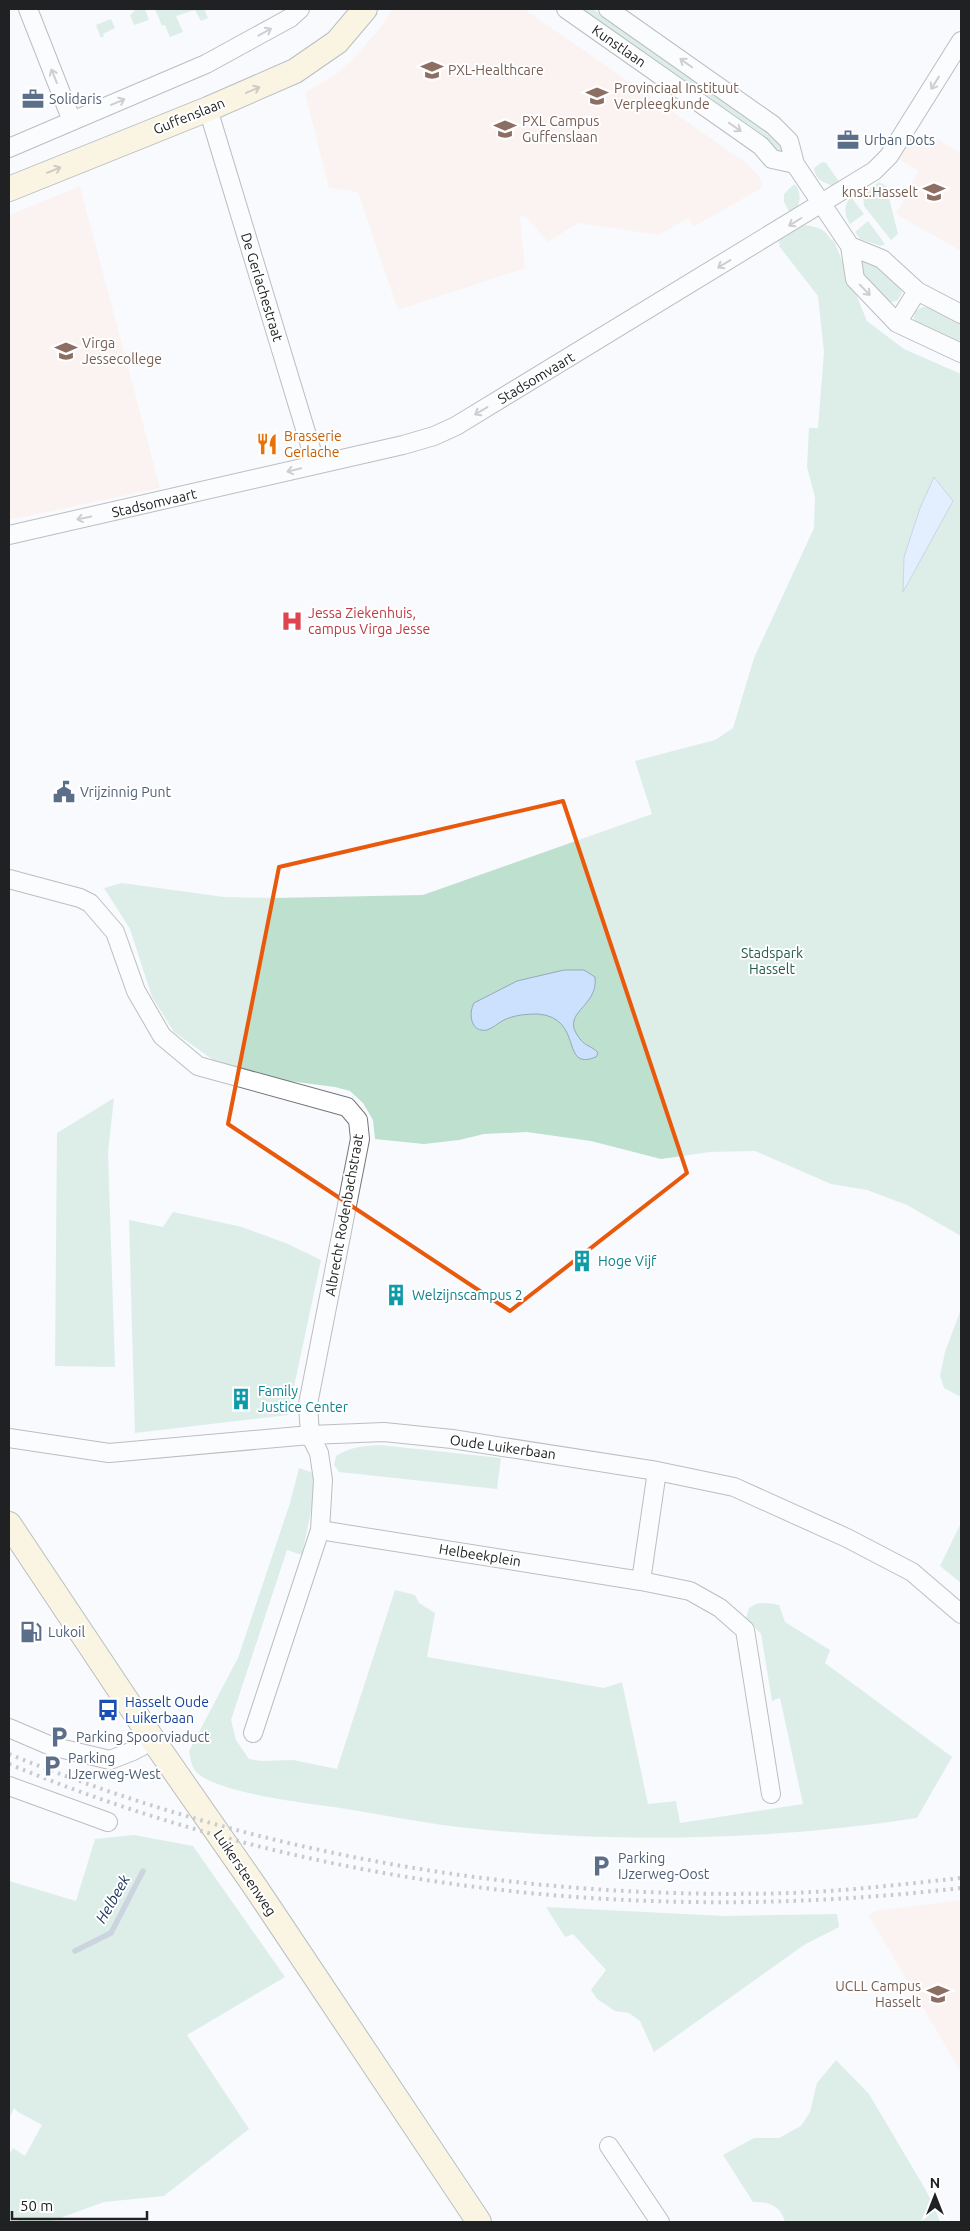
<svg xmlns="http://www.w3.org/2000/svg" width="970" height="2231" viewBox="0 0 970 2231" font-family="Ubuntu,sans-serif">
<rect width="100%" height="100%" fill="#f8fafe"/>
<path fill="#ffece2" d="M393,9H524L748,164L760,178L762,185L760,189L693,227L688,218L659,235L578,223L548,242L526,217L520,216L525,268L398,310L358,192L329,188L305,93L339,72L352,60L376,33Z
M912,135L930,146L935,138L961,153V251L896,214L919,171L898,159Z
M80,186L160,488L9,520V215Z
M961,1900V2072L869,1916L875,1911Z"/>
<path fill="#bde0cf" d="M136,9H145L149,20L134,25L130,15Z
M155,9H204L208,18L201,21L195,10L176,16L183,32L170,37L165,25L162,26Z
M576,9H593L765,128L784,145L785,150L782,153H777Z
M111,19L115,28L103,34L104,36L101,38L96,25Z
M822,162L826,163L840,183L835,186C825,184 815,180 814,168Z
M879,182L886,186L898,234L891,240L864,206L863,194Z
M793,185H796C802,196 801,206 790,213L784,202V194Z
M851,197L864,214L850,224C844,214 843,206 851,197Z
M868,221L885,244L881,246L860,239L855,232Z
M804,225C812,226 820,227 826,233C831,238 828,238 834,241L867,321L904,349L961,374V1236L907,1205L867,1190L831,1184L755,1151L710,1152L661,1159L591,1141L527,1132L484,1134L459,1140L424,1144L375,1139L373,1120L363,1103L350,1091L335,1087L266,1078L216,1062L174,1032L152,997L130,929L104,888L122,883L224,897L274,898L423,895L652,814L635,761L715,740L733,728L754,658L814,528L815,497L807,467L809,428H818L824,352L818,296L779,246L780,244L778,241Z
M863,262L876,263L900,286L902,293L897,301L890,302L863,279L858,266Z
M923,307H931L961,321V345L914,321C913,313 916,310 923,307Z
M114,1098L108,1152L115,1367L55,1366L57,1133Z
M173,1212L242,1227L288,1244L321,1260L288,1415L135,1433L129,1220L163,1227Z
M961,1309V1397L944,1388L940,1376L945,1352Z
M380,1445L501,1458L497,1489L339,1472L334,1465L336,1456C350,1447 363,1446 380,1445Z
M299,1468L314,1473L317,1482L302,1555L287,1550L231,1720L236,1740L249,1759L261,1761L293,1760L337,1769L395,1590L415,1595L419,1603L435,1613L427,1657L604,1688L622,1682L648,1804L676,1801L680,1823L803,1804L780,1698L772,1701L761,1634L746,1618L749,1608C760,1601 767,1603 779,1605L785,1622L830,1650L825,1663L952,1757L917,1818C765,1841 611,1844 458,1827C416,1822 375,1813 334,1807C307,1803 207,1792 194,1769C191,1764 190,1756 189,1751L238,1658L290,1503Z
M961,1523V1583L940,1566Z
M134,1835L193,1846L285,1977L187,2035L249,2129L164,2196L104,2202L49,2222H20L15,2217L9,2221V2155L13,2148L25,2156L42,2125L18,2112L14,2108L9,2119V1881L76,1901L95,1839Z
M546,1907L725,1916L837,1914L839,1927L804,1945L654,2052L640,2021L629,2013L615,2011L597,1999L591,1990L606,1970L573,1934L565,1937Z
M836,2060L869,2094L924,2187L934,2206L940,2222H785C781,2206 769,2201 753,2202L723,2155L754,2138H779L801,2126L810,2112L817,2083Z"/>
<path fill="#cbe1fe" stroke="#98a7bc" d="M934,477L953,501L903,592L904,557L920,508Z
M564,970H584L595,977C599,1008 558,1012 580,1039C585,1046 594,1047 598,1053L596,1057C559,1072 585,1018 538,1014C527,1014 514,1015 504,1020C498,1023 493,1028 487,1030C471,1033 468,1014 474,1003L517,981Z"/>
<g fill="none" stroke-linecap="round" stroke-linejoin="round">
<path stroke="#98a7bc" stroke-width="5.5" d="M75,1951L111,1933L143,1871"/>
<g stroke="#737578" stroke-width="20">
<path id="minor" d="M28,9L72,121
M566,9L761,146L772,159L795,164
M608,9L773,125L789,141L795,164L850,246L855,279L897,323L961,353
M208,109L316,465
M9,148L206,64L290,18L300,9
M850,246L882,259L917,291L961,314
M897,323L917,291
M9,535L403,445L434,436L456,426L874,171L889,156L961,41
M9,879L80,898L90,903L115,932L136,991L162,1036L198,1066L347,1107L358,1120L360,1139L308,1404L310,1435L319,1453L323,1480L320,1530L253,1733
M9,1438L109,1453L310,1435L384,1432L452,1439L657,1471L734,1487L847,1538L912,1572L961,1614
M320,1530L641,1581L690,1591L720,1608L745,1630L771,1794
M641,1581L657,1471
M9,1728L51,1746L110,1760L133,1751L153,1740
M9,1786L108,1822
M609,2146L660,2222"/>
</g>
<g stroke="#737578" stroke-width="26">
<path id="secondary" d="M9,189L208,109L295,71L337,42L365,9
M9,1524L153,1740L256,1888L479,2222"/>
</g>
<use href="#minor" stroke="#fff" stroke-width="18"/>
<use href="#secondary" stroke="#fcf0c4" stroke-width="24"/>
<path stroke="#8f9093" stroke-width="4" stroke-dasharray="2.5 5" stroke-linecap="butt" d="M9,1754C257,1855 524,1901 791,1893C848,1891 905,1884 961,1878
M9,1764C311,1889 638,1926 961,1888"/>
</g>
<defs><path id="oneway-shaft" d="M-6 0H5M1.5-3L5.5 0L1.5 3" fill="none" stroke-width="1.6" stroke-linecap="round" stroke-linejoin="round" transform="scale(1.25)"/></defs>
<g stroke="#9b9b9c">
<use href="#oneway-shaft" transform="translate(265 32) rotate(-29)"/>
<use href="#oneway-shaft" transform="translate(686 63) rotate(-145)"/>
<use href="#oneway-shaft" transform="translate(54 76) rotate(-112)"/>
<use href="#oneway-shaft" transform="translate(935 83) rotate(122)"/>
<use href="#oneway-shaft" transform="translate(118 102) rotate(-23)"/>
<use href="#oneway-shaft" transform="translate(735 127) rotate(35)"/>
<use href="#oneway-shaft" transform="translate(795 222) rotate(148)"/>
<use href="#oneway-shaft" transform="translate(724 264) rotate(149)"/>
<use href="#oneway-shaft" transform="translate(865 290) rotate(46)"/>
<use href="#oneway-shaft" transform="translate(481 411) rotate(149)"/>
<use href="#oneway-shaft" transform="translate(294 470) rotate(166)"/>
<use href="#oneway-shaft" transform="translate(84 518) rotate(168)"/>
</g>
<g stroke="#99937b">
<use href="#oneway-shaft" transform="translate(253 90) rotate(-23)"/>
<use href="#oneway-shaft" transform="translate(54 170) rotate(-22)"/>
</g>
<path d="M0 0H970V2231H0ZM563,801L687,1173L510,1311L228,1124L279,867Z" fill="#f8fafe" fill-opacity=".55" fill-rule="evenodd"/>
<path fill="none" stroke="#e8590c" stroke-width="4" stroke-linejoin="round" d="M563,801L687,1173L510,1311L228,1124L279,867Z"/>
<defs>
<g id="school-bare" transform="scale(1.725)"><path d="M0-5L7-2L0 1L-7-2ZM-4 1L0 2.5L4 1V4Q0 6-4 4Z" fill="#8d6e63" stroke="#fff" stroke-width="2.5" paint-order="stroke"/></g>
<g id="office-bare" transform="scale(1.725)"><path d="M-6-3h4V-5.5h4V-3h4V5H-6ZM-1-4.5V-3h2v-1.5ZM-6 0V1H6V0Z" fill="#5c6f8a" stroke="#fff" stroke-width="2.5" paint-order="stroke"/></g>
<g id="university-bare" transform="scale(1.725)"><path d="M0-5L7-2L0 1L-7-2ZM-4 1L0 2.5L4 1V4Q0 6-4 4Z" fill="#8d6e63" stroke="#fff" stroke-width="2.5" paint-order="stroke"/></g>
<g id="restaurant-bare" transform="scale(1.725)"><path d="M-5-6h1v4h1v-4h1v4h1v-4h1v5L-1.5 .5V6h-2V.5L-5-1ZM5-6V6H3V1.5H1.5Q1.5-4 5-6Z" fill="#e8710a" stroke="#fff" stroke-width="2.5" paint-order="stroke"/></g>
<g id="hospital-bare" transform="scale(1.725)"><path d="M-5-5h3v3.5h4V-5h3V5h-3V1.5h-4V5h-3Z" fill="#e0444e" stroke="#fff" stroke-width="2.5" paint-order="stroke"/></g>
<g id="civic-bare" transform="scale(1.725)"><path d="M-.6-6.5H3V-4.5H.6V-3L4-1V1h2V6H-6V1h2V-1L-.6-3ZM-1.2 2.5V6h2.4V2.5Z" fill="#5c6f8a" stroke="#fff" stroke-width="2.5" paint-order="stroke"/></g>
<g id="building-bare" transform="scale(1.725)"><path d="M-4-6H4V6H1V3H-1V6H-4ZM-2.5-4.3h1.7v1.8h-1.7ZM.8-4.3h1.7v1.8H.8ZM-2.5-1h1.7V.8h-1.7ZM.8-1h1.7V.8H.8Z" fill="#0f9aa8" stroke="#fff" stroke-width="2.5" paint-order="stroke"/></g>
<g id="fuel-bare" transform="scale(1.725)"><path d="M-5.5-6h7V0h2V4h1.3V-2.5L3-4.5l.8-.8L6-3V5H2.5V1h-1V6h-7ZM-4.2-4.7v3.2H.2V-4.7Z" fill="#5c6f8a" stroke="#fff" stroke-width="2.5" paint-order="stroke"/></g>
<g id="bus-bare" transform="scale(1.725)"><path d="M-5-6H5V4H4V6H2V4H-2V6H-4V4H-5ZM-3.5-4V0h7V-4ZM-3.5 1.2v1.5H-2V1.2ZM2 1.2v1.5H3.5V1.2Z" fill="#1a4fb4" stroke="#fff" stroke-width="2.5" paint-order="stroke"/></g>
<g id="parking-bare" transform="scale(1.725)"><path d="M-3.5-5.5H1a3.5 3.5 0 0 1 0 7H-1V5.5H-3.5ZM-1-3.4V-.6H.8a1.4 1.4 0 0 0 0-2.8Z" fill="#5c6f8a" stroke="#fff" stroke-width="2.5" paint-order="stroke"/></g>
</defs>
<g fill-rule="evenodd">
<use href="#school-bare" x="432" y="70"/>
<use href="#school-bare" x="597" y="96"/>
<use href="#office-bare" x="33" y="99"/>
<use href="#university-bare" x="505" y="129"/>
<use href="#office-bare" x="848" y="140"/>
<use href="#university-bare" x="934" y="192"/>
<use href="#school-bare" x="66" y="351"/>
<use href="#restaurant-bare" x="267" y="444"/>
<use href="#hospital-bare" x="292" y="621"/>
<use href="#civic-bare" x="64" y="792"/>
<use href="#building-bare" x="582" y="1261"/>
<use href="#building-bare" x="396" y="1295"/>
<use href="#building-bare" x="241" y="1399"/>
<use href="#fuel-bare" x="31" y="1632"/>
<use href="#bus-bare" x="108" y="1710"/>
<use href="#parking-bare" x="59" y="1737"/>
<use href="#parking-bare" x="52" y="1766"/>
<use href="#parking-bare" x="601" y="1866"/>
<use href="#university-bare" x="938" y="1994"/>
</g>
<g text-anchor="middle" stroke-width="4" stroke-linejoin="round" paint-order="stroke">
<g font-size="14" fill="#202122" stroke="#fff">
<text transform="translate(619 46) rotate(35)" y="5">Kunstlaan</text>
<text transform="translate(189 116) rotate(-22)" y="5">Guffenslaan</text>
<text transform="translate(262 287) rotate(73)" y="5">De Gerlachestraat</text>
<text transform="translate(536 378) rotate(-31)" y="5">Stadsomvaart</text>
<text transform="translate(154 503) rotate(-13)" y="5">Stadsomvaart</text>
<text transform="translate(344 1215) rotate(-80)" y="5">Albrecht Rodenbachstraat</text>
<text transform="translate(503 1447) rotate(8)" y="5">Oude Luikerbaan</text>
<text transform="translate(480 1555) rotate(9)" y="5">Helbeekplein</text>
<text transform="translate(245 1873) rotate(56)" y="5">Luikersteenweg</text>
</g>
<g font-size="14" fill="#785e54" stroke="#fff" text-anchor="start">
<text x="448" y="75">PXL-Healthcare</text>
<text x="614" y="93">Provinciaal Instituut<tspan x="614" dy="16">Verpleegkunde</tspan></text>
<text x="522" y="126">PXL Campus<tspan x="522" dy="16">Guffenslaan</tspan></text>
<text x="918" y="197" text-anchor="end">knst.Hasselt</text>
<text x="82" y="348">Virga<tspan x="82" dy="16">Jessecollege</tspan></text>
<text x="921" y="1991" text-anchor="end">UCLL Campus<tspan x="921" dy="16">Hasselt</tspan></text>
</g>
<g font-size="14" fill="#4e5e75" stroke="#fff" text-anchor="start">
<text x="49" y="104">Solidaris</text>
<text x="864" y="145">Urban Dots</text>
<text x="80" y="797">Vrijzinnig Punt</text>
<text x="48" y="1637">Lukoil</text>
<text x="76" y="1742">Parking Spoorviaduct</text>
<text x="68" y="1763">Parking<tspan x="68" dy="16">IJzerweg-West</tspan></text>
<text x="618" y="1863">Parking<tspan x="618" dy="16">IJzerweg-Oost</tspan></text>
</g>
<g font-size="14" fill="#c56008" stroke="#fff" text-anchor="start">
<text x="284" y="441">Brasserie<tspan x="284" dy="16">Gerlache</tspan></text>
</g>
<g font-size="14" fill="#be3a42" stroke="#fff" text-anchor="start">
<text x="308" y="618">Jessa Ziekenhuis,<tspan x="308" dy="16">campus Virga Jesse</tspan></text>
</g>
<g font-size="14" fill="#215f47" stroke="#fff">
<text x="772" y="958">Stadspark<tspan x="772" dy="16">Hasselt</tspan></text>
</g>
<g font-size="14" fill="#0d838f" stroke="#fff" text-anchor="start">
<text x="598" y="1266">Hoge Vijf</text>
<text x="412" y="1300">Welzijnscampus 2</text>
<text x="258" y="1396">Family<tspan x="258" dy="16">Justice Center</tspan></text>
</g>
<g font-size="14" fill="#164399" stroke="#fff" text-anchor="start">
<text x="125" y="1707">Hasselt Oude<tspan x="125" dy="16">Luikerbaan</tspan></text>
</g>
<g font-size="15" font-style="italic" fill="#143257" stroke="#fff">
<text transform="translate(113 1899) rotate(-60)" y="5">Helbeek</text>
</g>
</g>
<rect width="970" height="2231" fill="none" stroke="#202122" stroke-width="20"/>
<g transform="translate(935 2196)" stroke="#ffffff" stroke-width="4" paint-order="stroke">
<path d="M0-4L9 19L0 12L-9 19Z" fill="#202122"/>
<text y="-8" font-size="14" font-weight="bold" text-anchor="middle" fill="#202122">N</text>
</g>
<path d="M12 2211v8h135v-8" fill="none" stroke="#202122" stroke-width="2.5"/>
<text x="20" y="2211" font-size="15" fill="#202122" stroke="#ffffff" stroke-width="4" paint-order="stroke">50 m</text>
</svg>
